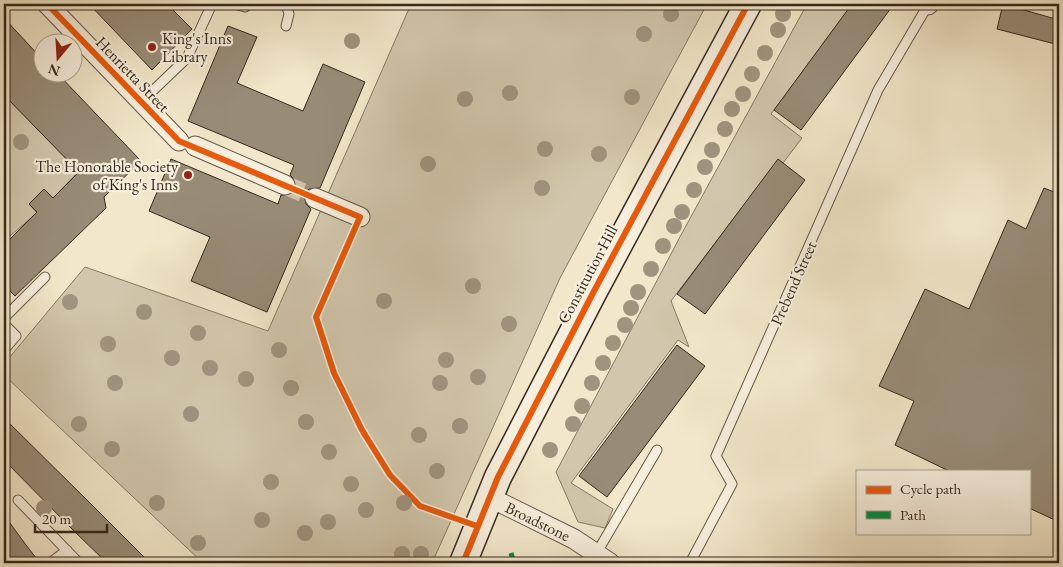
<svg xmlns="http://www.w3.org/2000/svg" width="1063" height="567" viewBox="0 0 1063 567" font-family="'EB Garamond',serif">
<rect width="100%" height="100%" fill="#f2e7ca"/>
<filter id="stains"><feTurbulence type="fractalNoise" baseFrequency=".004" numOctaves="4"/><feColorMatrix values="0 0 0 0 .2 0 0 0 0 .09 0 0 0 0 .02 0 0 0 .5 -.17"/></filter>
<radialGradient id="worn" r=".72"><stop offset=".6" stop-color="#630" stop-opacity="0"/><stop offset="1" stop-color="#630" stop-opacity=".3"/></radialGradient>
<path fill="#d2c7ad" stroke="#847865" d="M411,4H707L560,278L432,563H203L4,375V364L85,267L268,331Z
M807,4H853L771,114L802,138L783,163L778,160L671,301L689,347L678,340L571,483L613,509L605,528L578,522L556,472L681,235Z
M4,95L79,171L53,198L44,189L29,204L37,213L4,241Z"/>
<path fill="#988c77" stroke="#36291d" d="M89,4H167L192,29L152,70Z
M852,4H894L801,130L774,110Z
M1003,4L1059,20V45L997,29Z
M4,18L42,59V72H56L141,161L104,197L106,208L15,296L4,285V245L37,212L29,204L44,189L53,198L79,172L4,95Z
M228,26L257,37L237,83L303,111L323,64L365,82L320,188L309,189L304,194L306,204L311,209L267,312L191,281L210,237L149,211L171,159L278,204L281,195L291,194L295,189L294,179L290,175L294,165L188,121Z
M778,159L805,180L705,314L677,294Z
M1044,188L1059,194V522L1029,508V471H949L895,445L914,401L879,386L925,289L969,309L1008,220L1026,229Z
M677,345L705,366L607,497L579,476Z
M4,418L91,504L150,563H107L73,530L4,460Z
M4,515L26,545L40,563H4Z"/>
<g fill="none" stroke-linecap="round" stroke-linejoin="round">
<path stroke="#ccc1a7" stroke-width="19" stroke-dasharray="19 9" stroke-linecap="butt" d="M285,185L315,198"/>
<g stroke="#655848" stroke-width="11">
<path id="lane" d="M234,4L245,7L250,4
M286,4L289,14L286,26
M141,102L187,58L212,4
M4,318L45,277
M4,324L16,336L4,350
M18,500L79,563
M596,554L657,450
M50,563L67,550
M690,563L732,484L716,456L878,90L928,5"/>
</g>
<g stroke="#655848" stroke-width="21">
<path id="street" d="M47,4L179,141
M928,5L929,4
M195,146L285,185
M315,198L360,217
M489,497L574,539L610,563"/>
</g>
<g stroke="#36291d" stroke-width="29">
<path id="secondary" d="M463,563L498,477L593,293L748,4"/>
</g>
<use href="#lane" stroke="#f7efdd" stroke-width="9"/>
<use href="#street" stroke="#f7efdd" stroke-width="19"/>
<use href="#secondary" stroke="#f7efdd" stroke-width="26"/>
<path stroke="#00873e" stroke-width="5" stroke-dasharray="10 5" stroke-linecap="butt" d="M511,553L514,563"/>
<g stroke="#f7efdd" stroke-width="9">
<path id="cycleway" d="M47,4L179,141L360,217L316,317L334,373L362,430L390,475L420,506L477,526
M463,563L498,477L593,293L748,4"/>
</g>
<use href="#cycleway" stroke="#e8590c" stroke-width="6"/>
</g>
<g fill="#a0947f">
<circle cx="671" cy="14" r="8"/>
<circle cx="783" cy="14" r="8"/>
<circle cx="778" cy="30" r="8"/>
<circle cx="644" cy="34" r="8"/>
<circle cx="352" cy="41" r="8"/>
<circle cx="765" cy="53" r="8"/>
<circle cx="752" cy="74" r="8"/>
<circle cx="510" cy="93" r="8"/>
<circle cx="743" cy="94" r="8"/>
<circle cx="632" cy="97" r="8"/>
<circle cx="465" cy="99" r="8"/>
<circle cx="732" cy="109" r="8"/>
<circle cx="725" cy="129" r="8"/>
<circle cx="21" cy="142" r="8"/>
<circle cx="545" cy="149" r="8"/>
<circle cx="712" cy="150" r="8"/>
<circle cx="599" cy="154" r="8"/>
<circle cx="428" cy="164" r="8"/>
<circle cx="705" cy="167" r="8"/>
<circle cx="542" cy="188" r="8"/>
<circle cx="694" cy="190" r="8"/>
<circle cx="682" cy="212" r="8"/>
<circle cx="674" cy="226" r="8"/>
<circle cx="663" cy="246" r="8"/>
<circle cx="651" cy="269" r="8"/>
<circle cx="473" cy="286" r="8"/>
<circle cx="638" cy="292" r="8"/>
<circle cx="384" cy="301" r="8"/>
<circle cx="70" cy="302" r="8"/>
<circle cx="631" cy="308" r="8"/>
<circle cx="144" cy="312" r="8"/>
<circle cx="509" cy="324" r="8"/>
<circle cx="625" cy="325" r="8"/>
<circle cx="198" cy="333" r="8"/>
<circle cx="613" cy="343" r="8"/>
<circle cx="108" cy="344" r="8"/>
<circle cx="279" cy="350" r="8"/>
<circle cx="172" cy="358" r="8"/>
<circle cx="446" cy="360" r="8"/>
<circle cx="603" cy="363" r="8"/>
<circle cx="210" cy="368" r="8"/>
<circle cx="478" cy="377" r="8"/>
<circle cx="246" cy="379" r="8"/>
<circle cx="115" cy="383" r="8"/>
<circle cx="440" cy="383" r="8"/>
<circle cx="592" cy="383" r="8"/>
<circle cx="291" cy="388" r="8"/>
<circle cx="582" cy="406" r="8"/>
<circle cx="191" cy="414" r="8"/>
<circle cx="306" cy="422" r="8"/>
<circle cx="79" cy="424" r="8"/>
<circle cx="573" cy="424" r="8"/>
<circle cx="460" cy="426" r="8"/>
<circle cx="419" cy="435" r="8"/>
<circle cx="112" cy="449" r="8"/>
<circle cx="550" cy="450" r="8"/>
<circle cx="329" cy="452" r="8"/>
<circle cx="437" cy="471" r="8"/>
<circle cx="271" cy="482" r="8"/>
<circle cx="351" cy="484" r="8"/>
<circle cx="157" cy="503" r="8"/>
<circle cx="404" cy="503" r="8"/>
<circle cx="44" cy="508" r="8"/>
<circle cx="366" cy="510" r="8"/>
<circle cx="262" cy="520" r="8"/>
<circle cx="328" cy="522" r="8"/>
<circle cx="305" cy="533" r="8"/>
<circle cx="198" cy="543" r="8"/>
<circle cx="402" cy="554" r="8"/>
<circle cx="421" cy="554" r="8"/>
</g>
<g fill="#8f2418" stroke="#f7efdd" stroke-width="2">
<circle cx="152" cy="47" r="5"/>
<circle cx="188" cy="175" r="5"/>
</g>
<g text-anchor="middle" stroke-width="4.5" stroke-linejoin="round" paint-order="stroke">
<g font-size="16" fill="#36291d" stroke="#f7efdd" text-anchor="start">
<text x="162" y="44">King's Inns<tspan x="162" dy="18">Library</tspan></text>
<text x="178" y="172" text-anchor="end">The Honorable Society<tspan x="178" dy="18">of King's Inns</tspan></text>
</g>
<g font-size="16" fill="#36291d" stroke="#f7efdd">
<text transform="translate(133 74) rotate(46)" y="6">Henrietta Street</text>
<text transform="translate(587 274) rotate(-62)" y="6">Constitution Hill</text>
<text transform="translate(793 283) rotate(-66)" y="6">Prebend Street</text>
<text transform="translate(538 521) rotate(26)" y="6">Broadstone</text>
</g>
</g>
<rect width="1063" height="567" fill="none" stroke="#f2e7ca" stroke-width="20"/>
<rect x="5" y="5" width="1053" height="557" fill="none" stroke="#36291d" stroke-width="2.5"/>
<rect x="10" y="10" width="1043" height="547" fill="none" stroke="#36291d"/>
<rect x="856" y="470" width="175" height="65" fill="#f7efdd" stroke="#aaa090"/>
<rect x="866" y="486" width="25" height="8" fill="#e8590c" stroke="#aaa090"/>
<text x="900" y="494" font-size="15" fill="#36291d">Cycle path</text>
<rect x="866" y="511" width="25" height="8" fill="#00873e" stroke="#aaa090"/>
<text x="900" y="520" font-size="15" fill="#36291d">Path</text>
<g transform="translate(58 58) rotate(198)"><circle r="24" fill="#f7efdd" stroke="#aaa090"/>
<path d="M0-4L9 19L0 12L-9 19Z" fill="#8f2418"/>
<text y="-8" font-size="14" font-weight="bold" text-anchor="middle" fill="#36291d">N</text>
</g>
<path d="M35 524v8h72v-8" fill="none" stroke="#36291d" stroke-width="2.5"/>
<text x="42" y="524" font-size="15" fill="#36291d" stroke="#f7efdd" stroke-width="4" paint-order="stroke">20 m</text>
<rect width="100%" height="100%" filter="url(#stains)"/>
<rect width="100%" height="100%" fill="url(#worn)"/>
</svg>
